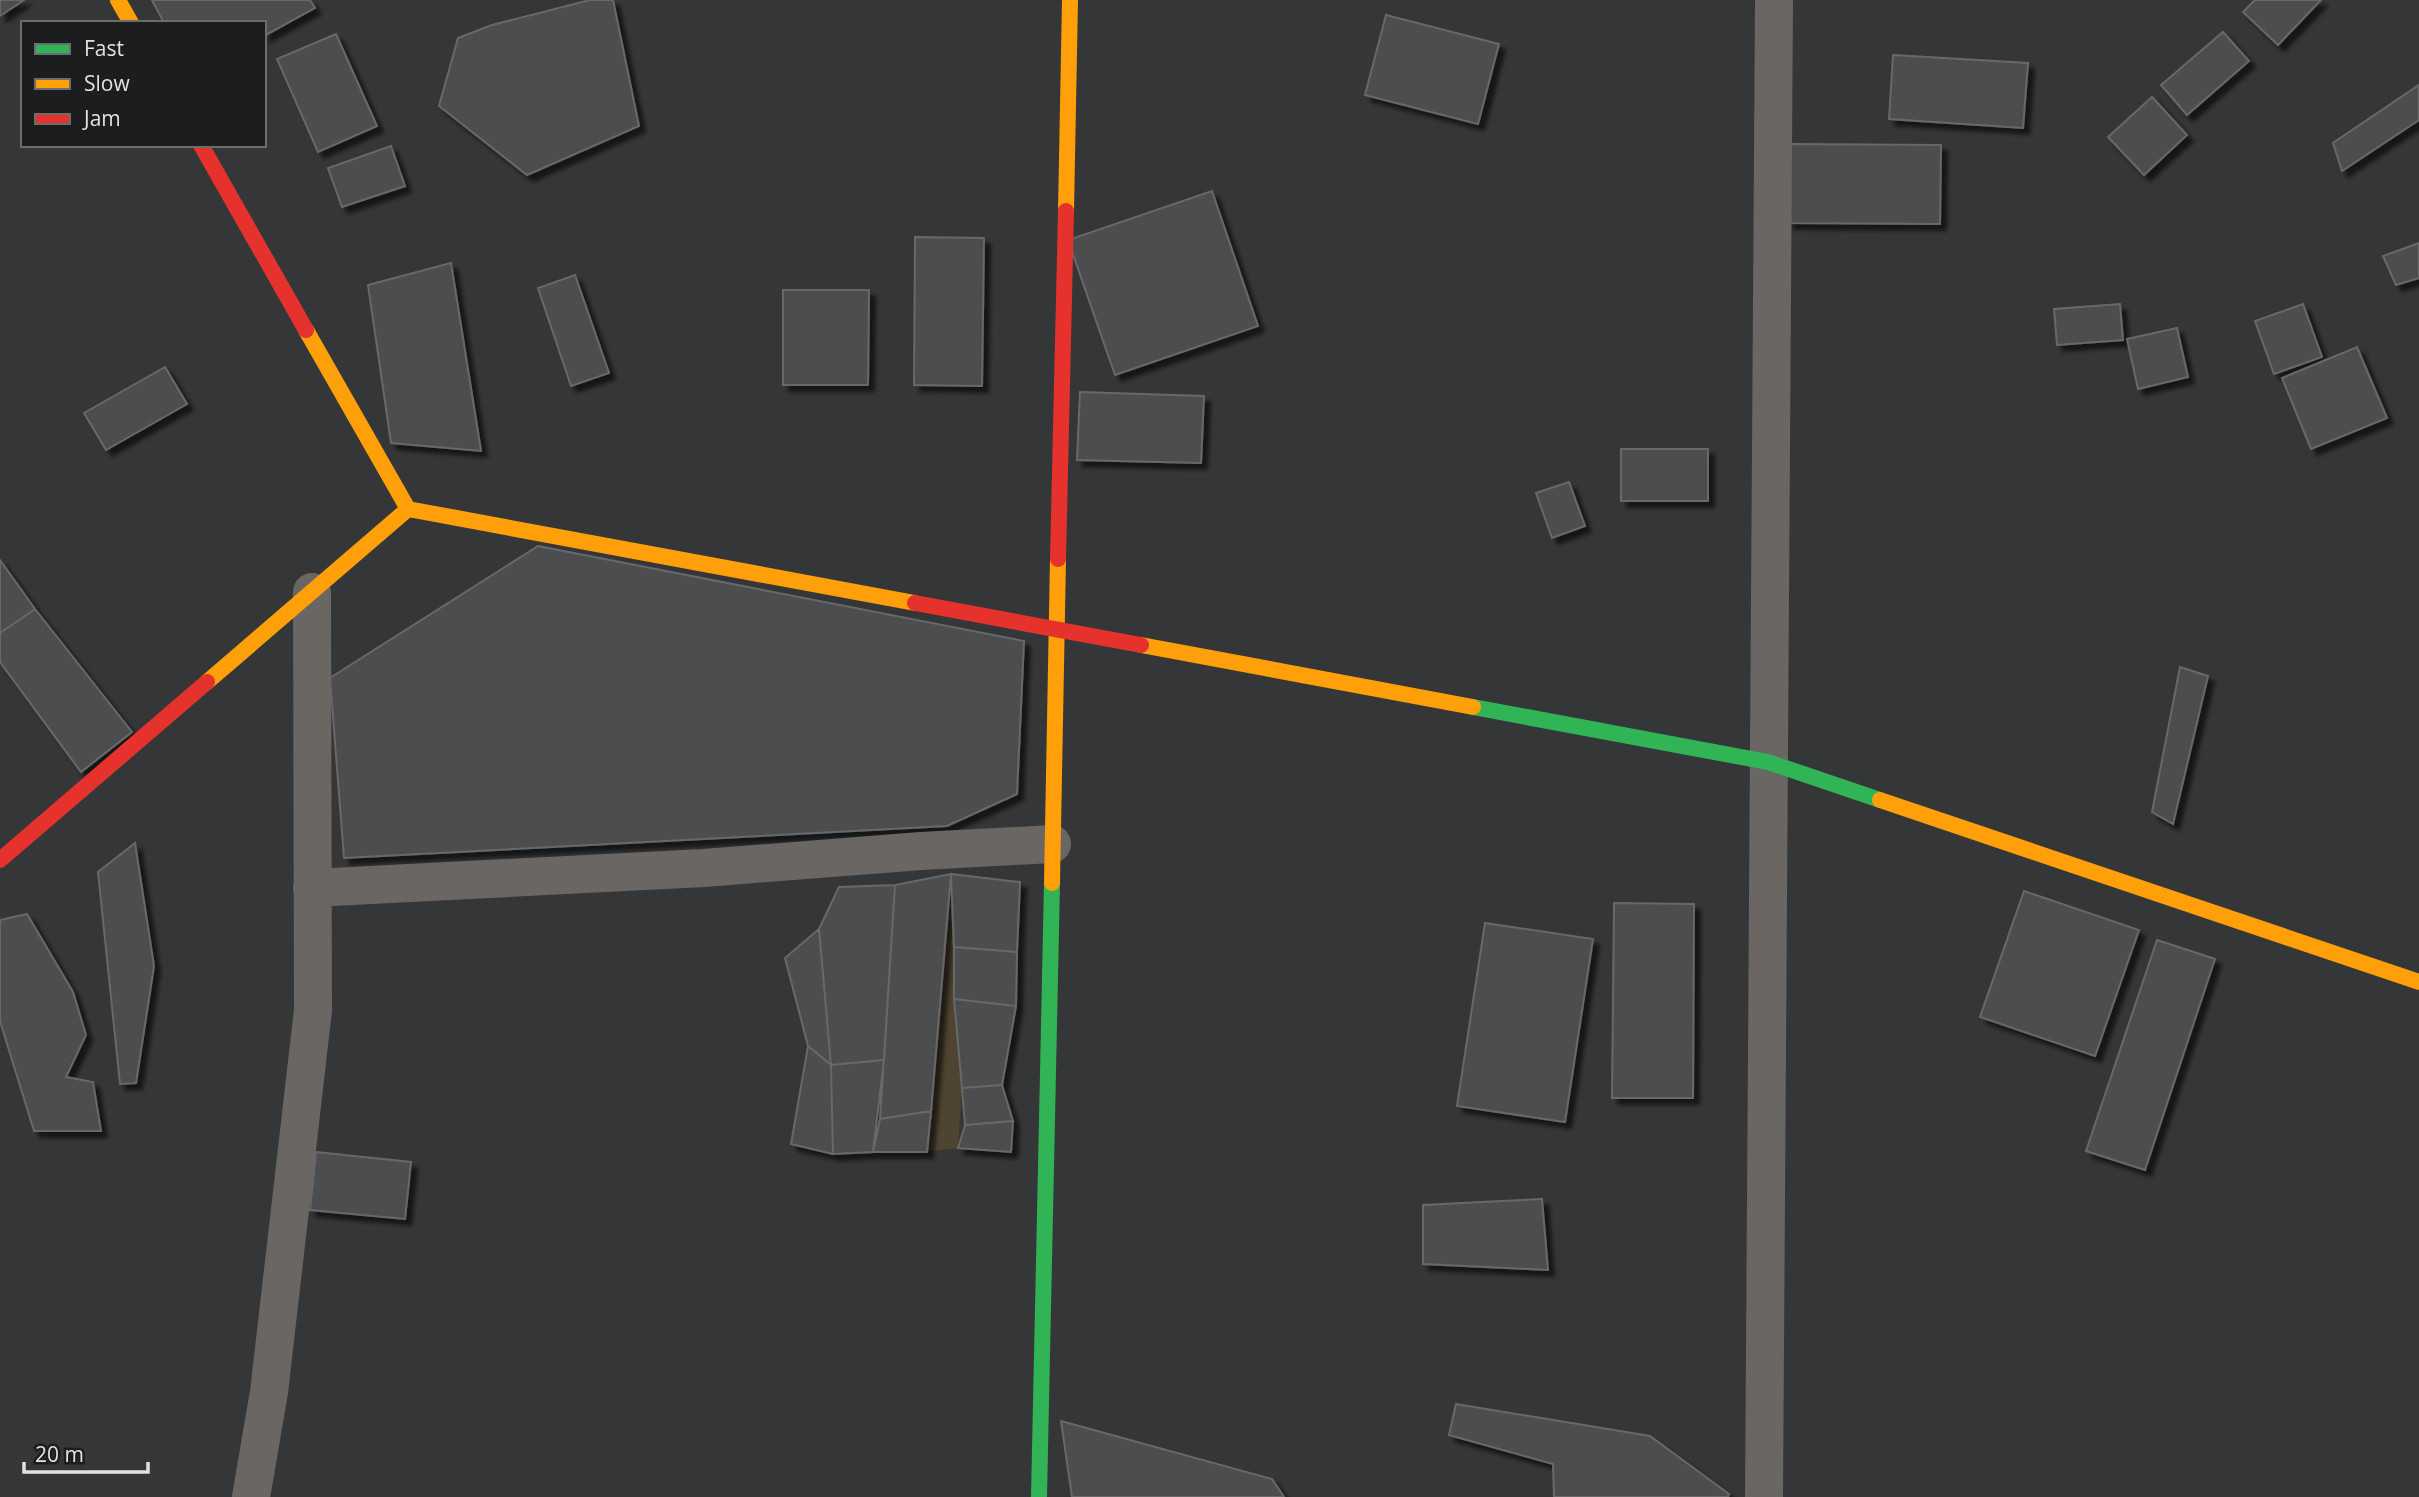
<svg xmlns="http://www.w3.org/2000/svg" width="2419" height="1497" viewBox="0 0 2419 1497" font-family="'Open Sans',sans-serif">
<defs>
<filter id="shadow"><feDropShadow dx="6" dy="6" stdDeviation="2" flood-color="#0009"/></filter>
</defs>
<rect width="100%" height="100%" fill="#343638"/>
<path fill="#4f4431" d="M951,874L962,1088L958,1148L927,1152Z"/>
<path fill="#4c4d4f" stroke="#67686a" stroke-width="2" filter="url(#shadow)" d="M0,0H24L0,16Z
M152,0H310L315,8L264,36V23H164Z
M590,0H613L639,126L527,175L439,106L458,38L492,25Z
M2255,0H2321L2278,45L2243,12Z
M1386,15L1499,44L1478,124L1365,95Z
M2223,32L2249,61L2187,115L2161,85Z
M336,34L377,126L318,152L277,59Z
M1893,55L2028,63L2023,128L1889,119Z
M2419,85V120L2342,171L2333,143Z
M2152,97L2187,135L2144,175L2108,137Z
M1790,144L1941,145L1940,224L1788,223Z
M391,146L405,186L342,207L328,168Z
M1212,191L1258,326L1115,375L1068,240Z
M915,237L984,238L982,386L914,385Z
M2419,243V278L2396,285L2383,256Z
M451,263L481,451L391,443L368,285Z
M575,275L609,373L571,386L538,288Z
M783,290H869L868,385H783Z
M2120,304L2123,340L2057,345L2054,309Z
M2303,304L2322,357L2274,374L2255,321Z
M2177,328L2188,377L2138,389L2127,339Z
M2357,347L2387,418L2311,449L2282,378Z
M165,367L187,404L106,450L84,413Z
M1080,392L1204,396L1201,463L1077,460Z
M1621,449H1708V501H1621Z
M1569,482L1585,526L1552,538L1536,493Z
M538,546L1024,641L1017,794L947,826L344,858L330,678Z
M0,560L35,609L0,633Z
M35,609L132,732L81,772L0,662V633Z
M2180,667L2208,676L2173,824L2152,812Z
M135,843L154,966L136,1083L120,1084L98,872Z
M951,874L1020,882L1017,952L954,947Z
M951,874L931,1111L880,1119L895,885Z
M895,885L884,1060L831,1065L819,929L839,887Z
M2024,891L2139,930L2095,1056L1980,1017Z
M1614,903L1694,904L1693,1098H1612Z
M27,914L73,992L86,1035L66,1077L93,1082L101,1131H34L0,1021V920Z
M1485,923L1593,939L1565,1122L1457,1106Z
M819,929L831,1065L808,1046L785,958Z
M2157,940L2215,959L2145,1170L2086,1151Z
M954,947L1017,952L1016,1006L954,999Z
M954,999L1016,1006L1002,1085L962,1088Z
M808,1046L831,1065L833,1154L791,1144Z
M884,1060L873,1152L833,1154L831,1065Z
M1002,1085L1013,1121L965,1125L962,1088Z
M931,1111L927,1152H873L880,1119Z
M1013,1121L1011,1152L958,1148L965,1125Z
M316,1152L411,1162L405,1219L310,1210Z
M1542,1199L1548,1270L1423,1264V1205Z
M1456,1404L1650,1436L1729,1494L1728,1497H1554L1553,1464L1449,1435Z
M1061,1421L1272,1479L1284,1497H1072Z"/>
<g fill="none" stroke-linecap="round" stroke-linejoin="round">
<path stroke="#696663" stroke-width="38" d="M312,888L704,868L921,851L1052,844
M251,1497L269,1392L313,1010L312,592
M1764,1497L1774,0"/>
<path stroke="#30b455" stroke-width="16" d="M1473,707L1768,762L1880,800
M1039,1497L1052,883"/>
<path stroke="#ff9f0a" stroke-width="16" d="M118,0L131,23
M1066,211L1070,0
M408,509L915,603
M1141,645L1473,707
M207,682L408,509L306,330
M1880,800L2419,982
M1052,883L1058,559"/>
<path stroke="#e5322d" stroke-width="16" d="M201,145L306,330
M1058,559L1066,211
M915,603L1141,645
M0,860L207,682"/>
</g>
<rect x="21" y="21" width="245" height="126" fill="#1b1d1e" stroke="#6a6c6d" stroke-width="2"/>
<rect x="35" y="44" width="35" height="10" fill="#30b455" stroke="#6a6c6d" stroke-width="2"/>
<text x="84" y="56" font-size="21" fill="#e0e2e4">Fast</text>
<rect x="35" y="79" width="35" height="10" fill="#ff9f0a" stroke="#6a6c6d" stroke-width="2"/>
<text x="84" y="91" font-size="21" fill="#e0e2e4">Slow</text>
<rect x="35" y="114" width="35" height="10" fill="#e5322d" stroke="#6a6c6d" stroke-width="2"/>
<text x="84" y="126" font-size="21" fill="#e0e2e4">Jam</text>
<path d="M24 1462v10h124v-10" fill="none" stroke="#e0e2e4" stroke-width="3.5"/>
<text x="35" y="1462" font-size="21" fill="#e0e2e4" stroke="#1b1d1e" stroke-width="5" paint-order="stroke">20 m</text>
</svg>
